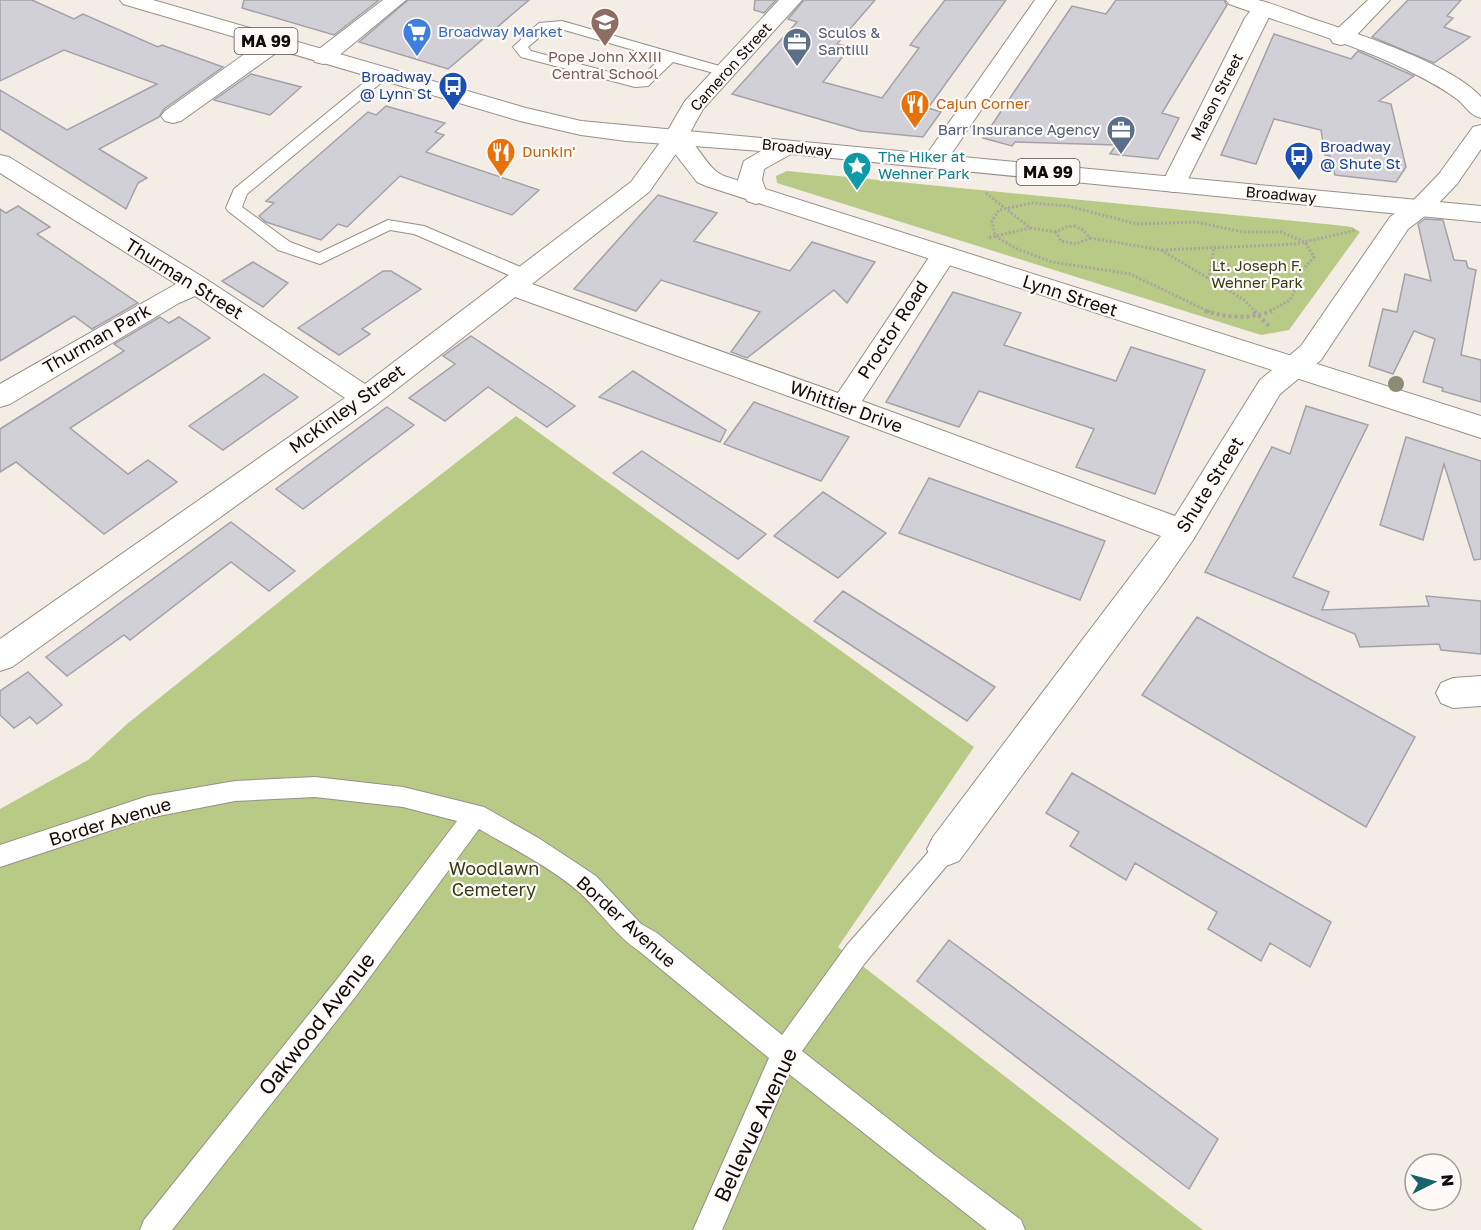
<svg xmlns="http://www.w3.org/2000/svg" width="1481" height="1230" viewBox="0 0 1481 1230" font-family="'Golos Text',sans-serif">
<rect width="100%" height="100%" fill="#f4ede6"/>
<path fill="#b8ca85" d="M787,171L1335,225L1352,227L1360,232L1289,330L1261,335L777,183L776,176Z
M516,416L974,747L838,947L1203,1230H0V809L88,760L127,724L340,553Z"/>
<path fill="#d2d0d7" stroke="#a4a1a9" stroke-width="1.5" d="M0,0H32L74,19L83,14L158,47L162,45L223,67L164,109L159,117L99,149L147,178L138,183L126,209L0,129V90L67,130L157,84L64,50L0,81Z
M244,0H379L334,35L242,8Z
M408,0H529L448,69L359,42Z
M755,0H776L764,13L754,10Z
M804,0H875L837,44L850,47L823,82L882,98L919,48L910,45L945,0H1006L928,108L941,112L923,137L861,131L732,94L797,22L788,19Z
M1116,0H1224L1227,5L1162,113L1179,118L1158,159L1110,154L1116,145L1015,142L1012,146L983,138L1072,6L1106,14Z
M1408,0H1461L1447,16L1453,18L1444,27L1470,37L1434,63L1372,37Z
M1274,34L1351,59L1358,51L1414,76L1379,101L1391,104L1406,167L1396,182L1335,175L1330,156L1325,155L1321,130L1274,119L1256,164L1221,155Z
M251,74L301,87L270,115L214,100Z
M386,106L445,123L435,132L444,135L426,152L539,190L512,215L400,176L347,227L338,224L321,240L266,222L259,216L274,203L266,201L368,112L376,115Z
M658,195L717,213L694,241L790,271L812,242L875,262L847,303L834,290L747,358L731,352L760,312L661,280L636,311L574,289Z
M18,206L50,227L37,234L138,303L92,329L74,316L0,361V209L6,213Z
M1425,219L1443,220L1454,260L1466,261L1468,268L1476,270L1461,355L1481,360V402L1442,391L1443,388L1423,382L1435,339L1414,331L1393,374L1369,366L1383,309L1397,312L1405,274L1431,281L1418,224Z
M253,262L288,283L263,307L222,281Z
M383,271H391L421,289L362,329L370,334L339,355L298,328Z
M953,292L1021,313L1004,345L1116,381L1131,347L1205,370L1155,494L1076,467L1094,429L979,391L959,427L886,402Z
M160,317L169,323L179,317L210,338L70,428L128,474L148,460L177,482L104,534L16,462L0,472V429L124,351L114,344Z
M471,336L549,388L575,406L547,427L488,387L445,421L409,398L455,364L443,356Z
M633,371L726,430L720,442L599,397Z
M264,374L298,397L223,450L189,426Z
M754,402L849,437L821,481L724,444Z
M1306,406L1368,425L1293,577L1329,592L1322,610L1429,606L1426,596L1481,601V654L1441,650L1439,644L1360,647L1355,634L1205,572L1272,447L1290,454Z
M387,407L414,425L303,509L276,489Z
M1406,437L1481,461V559L1474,560L1444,464L1423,540L1380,525Z
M642,451L705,493L766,534L738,559L613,473Z
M929,478L1105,541L1080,600L899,533Z
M823,492L886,533L838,578L774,536Z
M231,522L295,571L269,591L231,562L130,640L124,635L67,676L46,657Z
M843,591L995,687L967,721L814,621Z
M1197,617L1415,737L1366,827L1142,695Z
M28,672L62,705L37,724L30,717L14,728L0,715V691Z
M1072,773L1331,922L1310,967L1270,943L1261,961L1208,929L1217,912L1135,863L1126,880L1070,846L1079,832L1046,813Z
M949,940L1218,1139L1189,1189L917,981Z"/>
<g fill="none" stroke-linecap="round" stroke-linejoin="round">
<g stroke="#96908a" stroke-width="2">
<path id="lane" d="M562,21L730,69L732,72L725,76L673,62L648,86L635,87L521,57L513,47L539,23ZM561,29L661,58L639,79H635L531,51L528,47L548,30Z
M383,70L390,74L388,77L247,194L242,207L290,242L319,253L388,220L424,226L530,271L532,275L530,279H518L414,234L390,230L320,264L278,250L228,211L226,208L234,189L378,71Z
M315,777L403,787L484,807L540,839L596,876L641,924L657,933L782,1035L847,945L938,841L946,838L954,841L958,849L954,857L865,963L802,1051L937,1157L1021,1220L1025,1230H987L789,1074L722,1230H693L769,1058L639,951C615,935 600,911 579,892C550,867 512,848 479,829L356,996L172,1230H140L144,1220L338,978L457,821L403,807L315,797L235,801L148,818L0,867V845L148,796L235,781Z"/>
</g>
<g stroke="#96908a" stroke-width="2">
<path id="street" d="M383,0H406L331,62L323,64L315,62L312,57L315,52Z
M779,0H802L703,109L687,138L649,192L532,284L838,393L934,250L943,248L952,250L956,256L862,401L1175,516L1260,380L1301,346L1390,217C1403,208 1413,198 1429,203L1433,208L1429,213L1408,229L1321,360L1280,394L1193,540L1164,582L959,861L946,866L933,861L927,849L933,837L1161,536L835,413L515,297L376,405L12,667L0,671V639L345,398L195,296L179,303L10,404L0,407V384L176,284L0,173V155L9,157L206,279L365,384L631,182L664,137L685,101Z
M1035,0H1056L943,166L934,168L925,166L922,161Z
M1368,0H1390L1349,43L1341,45L1333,43L1330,38L1333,33Z
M1262,3L1269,5L1273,9L1185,185L1182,190L1173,192L1164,190L1161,185L1245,18L1255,5Z
M275,36L283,38L286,43L283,48L181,121L173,123L165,121L161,116L165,111L267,38Z
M1481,676V706L1453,708L1441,703L1436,693L1441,683L1453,678Z"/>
</g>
<g stroke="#96908a" stroke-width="2">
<path id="secondary" d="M1226,0C1236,0 1248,0 1258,0C1275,4 1293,12 1310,18C1355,33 1451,63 1481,97V118C1469,115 1466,106 1457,99C1441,87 1423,78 1405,69C1349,42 1287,25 1229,4Z
M1481,125V149L1457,184L1429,213L1420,216L1411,213L1407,208L1411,203L1439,174L1473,127Z
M675,131C697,136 703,167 724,176L1481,416V438L706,186L697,182L663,138L667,133Z"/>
</g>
<g stroke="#96908a" stroke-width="2">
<path id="primary" d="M120,0H153L526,108L581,121L1481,206V222L791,154L764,169L762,180L768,196L765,201L756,204L747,201L738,180L744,161L761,151L626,141L581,135L520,121L123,4Z"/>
</g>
<path stroke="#aaa49f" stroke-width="3" stroke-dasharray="2 2" stroke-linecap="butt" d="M986,193L1030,228L987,238
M1074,226L1083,230L1090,238L1076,244L1061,241L1056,232L1066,227Z
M1030,228L1056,232
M1090,238L1161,250L1243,299L1256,312
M1162,250L1296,244L1356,230
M1212,262L1229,265
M1209,279L1214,247
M1210,312L1130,274L1052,262L1017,249L995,236L992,221L999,210L1032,203L1068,206L1137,224L1196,222L1243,232H1281L1305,242L1314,257L1299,274L1294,293L1290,300L1268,312"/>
<path stroke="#aaa49f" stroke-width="4" stroke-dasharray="3 3" stroke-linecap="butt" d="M1205,311C1228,318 1250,319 1272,311
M1254,311L1270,327"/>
<use href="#lane" fill="#fff" fill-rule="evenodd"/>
<use href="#street" fill="#fff" fill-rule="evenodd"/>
<use href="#secondary" fill="#fff" fill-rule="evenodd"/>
<use href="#primary" fill="#fff" fill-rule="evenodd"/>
</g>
<circle fill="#8a8c73" cx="1396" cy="384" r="8"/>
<defs>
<g id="school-pin" transform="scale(1.5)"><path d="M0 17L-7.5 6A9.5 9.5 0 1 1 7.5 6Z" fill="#8d6e63" stroke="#fffaf7"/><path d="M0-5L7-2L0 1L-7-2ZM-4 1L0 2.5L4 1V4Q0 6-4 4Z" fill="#fff"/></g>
<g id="supermarket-pin" transform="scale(1.5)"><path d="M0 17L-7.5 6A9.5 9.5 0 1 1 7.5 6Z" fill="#3f7fe0" stroke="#fffaf7"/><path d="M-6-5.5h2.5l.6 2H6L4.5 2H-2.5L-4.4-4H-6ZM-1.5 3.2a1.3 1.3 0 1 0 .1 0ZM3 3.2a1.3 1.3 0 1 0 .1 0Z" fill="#fff"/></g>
<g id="office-pin" transform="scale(1.5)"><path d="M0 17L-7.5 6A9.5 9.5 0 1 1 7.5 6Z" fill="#5c6f8a" stroke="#fffaf7"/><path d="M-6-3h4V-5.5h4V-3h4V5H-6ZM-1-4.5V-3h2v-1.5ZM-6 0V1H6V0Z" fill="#fff"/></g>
<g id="bus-pin" transform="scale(1.5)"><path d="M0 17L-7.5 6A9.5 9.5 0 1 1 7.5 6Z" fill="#1a4fb4" stroke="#fffaf7"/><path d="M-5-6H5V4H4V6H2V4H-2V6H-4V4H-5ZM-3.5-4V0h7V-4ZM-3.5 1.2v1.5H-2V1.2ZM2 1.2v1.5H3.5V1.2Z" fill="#fff"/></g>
<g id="restaurant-pin" transform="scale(1.5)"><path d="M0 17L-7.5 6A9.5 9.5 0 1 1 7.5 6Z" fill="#e8710a" stroke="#fffaf7"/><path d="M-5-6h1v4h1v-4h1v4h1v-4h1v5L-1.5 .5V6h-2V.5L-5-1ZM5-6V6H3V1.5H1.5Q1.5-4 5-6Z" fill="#fff"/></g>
<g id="sight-pin" transform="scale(1.5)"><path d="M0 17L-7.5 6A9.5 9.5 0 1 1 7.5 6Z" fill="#0f9aa8" stroke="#fffaf7"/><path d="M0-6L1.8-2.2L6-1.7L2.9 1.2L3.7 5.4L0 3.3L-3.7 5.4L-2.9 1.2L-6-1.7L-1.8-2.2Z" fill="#fff"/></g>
</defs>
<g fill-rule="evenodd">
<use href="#school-pin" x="605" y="22"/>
<use href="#supermarket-pin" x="417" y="32"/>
<use href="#office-pin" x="797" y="42"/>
<use href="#bus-pin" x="453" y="86"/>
<use href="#restaurant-pin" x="915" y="104"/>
<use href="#office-pin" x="1121" y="130"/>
<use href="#restaurant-pin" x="501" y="152"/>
<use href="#bus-pin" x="1299" y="156"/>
<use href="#sight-pin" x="857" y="166"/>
</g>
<g text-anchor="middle" stroke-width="4.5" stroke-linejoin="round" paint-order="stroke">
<g font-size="15" fill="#366cbe" stroke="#fffaf7" text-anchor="start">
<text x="438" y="37">Broadway Market</text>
</g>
<g font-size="15" fill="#4e5e75" stroke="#fffaf7" text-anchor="start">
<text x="818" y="38">Sculos &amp;<tspan x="818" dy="17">Santilli</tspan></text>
<text x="1100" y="135" text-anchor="end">Barr Insurance Agency</text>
</g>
<g font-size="15" fill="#785e54" stroke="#fffaf7">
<text x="605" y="62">Pope John XXIII<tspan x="605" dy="17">Central School</tspan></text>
</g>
<g font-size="15" fill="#0f0c0b" stroke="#fffaf7">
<text transform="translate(731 67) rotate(-48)" y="5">Cameron Street</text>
<text transform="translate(1217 97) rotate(-63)" y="5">Mason Street</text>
<text transform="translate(797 148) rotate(6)" y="5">Broadway</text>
<text transform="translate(1281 195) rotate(5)" y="5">Broadway</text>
</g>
<g font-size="15" fill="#164399" stroke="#fffaf7" text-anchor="end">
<text x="432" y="82">Broadway<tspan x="432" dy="17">@ Lynn St</tspan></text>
<text x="1320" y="152" text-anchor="start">Broadway<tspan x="1320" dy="17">@ Shute St</tspan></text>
</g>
<g font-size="15" fill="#c56008" stroke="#fffaf7" text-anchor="start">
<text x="936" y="109">Cajun Corner</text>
<text x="522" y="157">Dunkin'</text>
</g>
<g font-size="15" fill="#0d838f" stroke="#fffaf7" text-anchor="start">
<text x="878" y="162">The Hiker at<tspan x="878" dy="17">Wehner Park</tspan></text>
</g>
<g font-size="15" fill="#343d15" stroke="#fffaf7">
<text x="1257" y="271">Lt. Joseph F.<tspan x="1257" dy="17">Wehner Park</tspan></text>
</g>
<g fill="#fffaf7" stroke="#575352" stroke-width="1.5">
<rect x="234.5" y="28" width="63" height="26" rx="4.5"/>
<rect x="1016.5" y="159" width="63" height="26" rx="4.5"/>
</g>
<g font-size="16" font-weight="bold" fill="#0f0c0b">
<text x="266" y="47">MA 99</text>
<text x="1048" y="178">MA 99</text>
</g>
<g font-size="18" fill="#0f0c0b" stroke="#fffaf7">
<text transform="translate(184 279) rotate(32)" y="6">Thurman Street</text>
<text transform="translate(1070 296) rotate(18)" y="6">Lynn Street</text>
<text transform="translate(893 330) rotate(-57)" y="6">Proctor Road</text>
<text transform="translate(97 339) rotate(-30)" y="6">Thurman Park</text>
<text transform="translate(846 407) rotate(20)" y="6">Whittier Drive</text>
<text transform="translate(347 409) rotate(-36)" y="6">McKinley Street</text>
<text transform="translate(1210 485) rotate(-58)" y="6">Shute Street</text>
<text transform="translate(110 822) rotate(-17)" y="6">Border Avenue</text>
<text transform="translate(626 922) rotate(42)" y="6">Border Avenue</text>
</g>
<g font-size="18" fill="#343d15" stroke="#fffaf7">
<text x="494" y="875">Woodlawn<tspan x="494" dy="21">Cemetery</tspan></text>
</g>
<g font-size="21" fill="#0f0c0b" stroke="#fffaf7">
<text transform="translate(317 1024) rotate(-52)" y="7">Oakwood Avenue</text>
<text transform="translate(756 1125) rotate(-65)" y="7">Bellevue Avenue</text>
</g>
</g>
<g transform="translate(1433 1182) rotate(84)"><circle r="28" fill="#fffaf7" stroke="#9f9b99" stroke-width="1.5"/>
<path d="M0-4.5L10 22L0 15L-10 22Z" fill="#16646c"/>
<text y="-9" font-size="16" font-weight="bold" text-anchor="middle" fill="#0f0c0b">N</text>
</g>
</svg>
